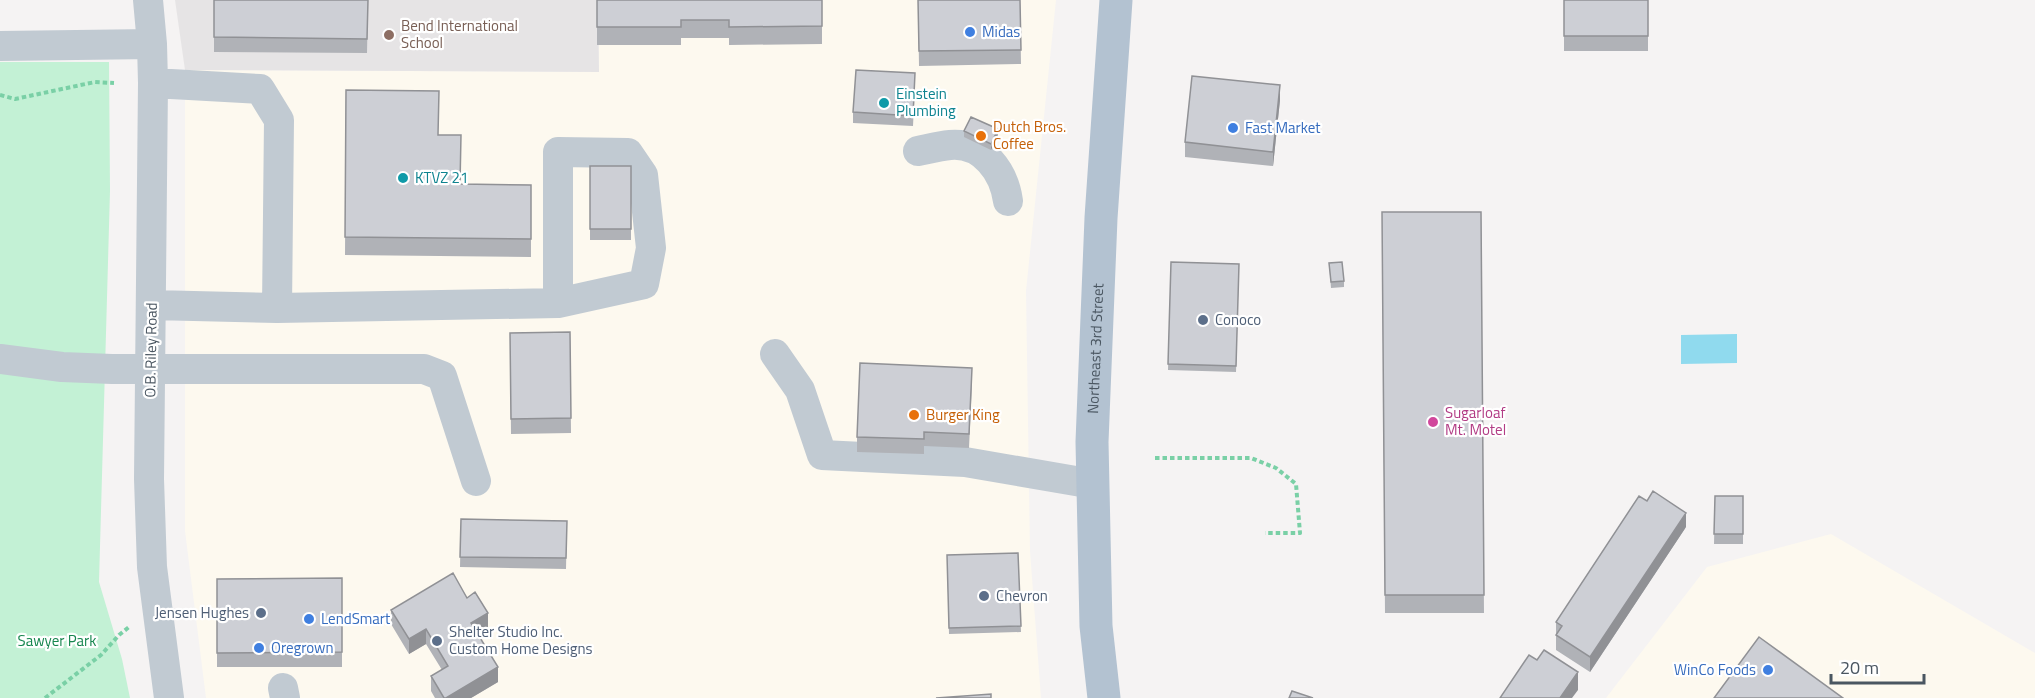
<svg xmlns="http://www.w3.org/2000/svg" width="2035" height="698" viewBox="0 0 2035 698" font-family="'Titillium Web',sans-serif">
<rect width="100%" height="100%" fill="#f5f3f3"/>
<path fill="#fdf9ef" d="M598,0H1056L1026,291L1030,551L1041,698H206L185,531V70L599,72Z
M1831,534L2035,653V698H1606L1707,567Z"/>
<path fill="#e6e4e5" d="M175,0H598L599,72L185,70Z"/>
<path fill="#c3f1d5" d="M0,62H109L110,191L99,582L122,659L130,698H0Z"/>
<path fill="#90daee" d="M1737,334V363L1681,364V335Z"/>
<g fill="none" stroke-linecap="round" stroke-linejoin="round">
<path stroke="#7ad0a6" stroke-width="4" stroke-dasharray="4.5 3" stroke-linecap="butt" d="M0,95L15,99L95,82L114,83
M1155,458H1251L1276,468L1296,484L1300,533H1265
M45,698L101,655L119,635L129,627"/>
<path stroke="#c1cad2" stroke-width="30" d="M148,0L152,44L153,83L149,479L152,567L169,698
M0,46L152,44
M153,83L260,89L279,120L277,308
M918,151C928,149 940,146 950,145C983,142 1004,172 1008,201
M152,305L277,308L558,303L644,284L651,248L643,175L628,153L558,152V303
M775,354L800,390L822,455L965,462L1093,484
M0,359L62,367L112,369H424L442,376L476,481
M283,688L285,698"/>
<path stroke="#b3c2d1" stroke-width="33" id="s1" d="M1104,698L1096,626L1092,442L1101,218L1116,0"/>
</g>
<path fill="#b0b2b7" d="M214,0H368L367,53L214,52Z
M597,0H822V44L729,45V38H681V45H597Z
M918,0H1020L1021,64L919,66Z
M1564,0H1648V51H1564Z
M915,84L913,126L853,123V112Z
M346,90L439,135L460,184L531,185V257L345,255Z
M1280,100L1273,166L1185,157V142Z
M964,131L998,135L991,150L964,137Z
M590,166H631V240H590Z
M1382,212H1481L1484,613H1385Z
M1171,262L1239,264L1236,372L1168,370Z
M1329,263L1344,281V287L1331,288Z
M570,332L571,433L511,434L510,333Z
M972,383L969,448L924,446V454L857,452V437Z
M1715,496H1743V544H1714Z
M461,519L567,521L566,569L460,567Z
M1686,527L1590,672L1556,650V622Z
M1018,553L1021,632L949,634L947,555Z
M342,578V667H217V579Z
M467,598L488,627L477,634L498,682L471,698H435L431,691V676L442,670L426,644L409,654L391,624V610Z"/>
<path fill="#909195" d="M1280,85V100L1273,166V152Z
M998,129V135L991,150V144Z
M1686,513V527L1590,672V657Z
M488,613V627L471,638V623Z
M426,629V644L409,654V639Z
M498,667V682L471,698H446Z
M1578,672V690L1572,698H1560Z"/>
<path fill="#cdcfd5" stroke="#909195" stroke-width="1.5" d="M214,0H368L367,39L214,37Z
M597,0H822V26L729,27V20H681V27H597Z
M918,0H1020L1021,50L919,51Z
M1564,0H1648V36H1564Z
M856,70L915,73L913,116L853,112Z
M1192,76L1280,85L1273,152L1185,142Z
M346,90L439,91L438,135H461L460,184L531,185V239L345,237Z
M971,117L998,129L991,144L964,131Z
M590,166H631V229H590Z
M1382,212H1481L1484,595H1385Z
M1171,262L1239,264L1236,366L1168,364Z
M1342,262L1344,281L1331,282L1329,263Z
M570,332L571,418L511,419L510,333Z
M860,363L972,368L969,434L924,432V439L857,437Z
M1653,491L1686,513L1590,657L1556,635L1562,626L1556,622L1639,496L1647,501Z
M1715,496H1743V534H1714Z
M461,519L567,521L566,558L460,557Z
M1018,553L1021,626L949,628L947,555Z
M453,573L467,598L475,592L488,613L471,623L498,667L446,698H444L431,676L448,666L426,629L409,639L391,610Z
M342,578V652L217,653V579Z
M1759,637L1843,698H1714Z
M1544,650L1578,672L1560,698H1500L1529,655L1537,660Z
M1292,691L1313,698H1289Z
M991,694V698H936Z"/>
<g fill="#3f7fe0" stroke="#fff" stroke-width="2">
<circle cx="970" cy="32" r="6"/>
<circle cx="1233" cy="128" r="6"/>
<circle cx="309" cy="619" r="6"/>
<circle cx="259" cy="648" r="6"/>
<circle cx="1768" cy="670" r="6"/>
</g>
<circle fill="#8d6e63" stroke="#fff" stroke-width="2" cx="389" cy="35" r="6"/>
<g fill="#0f9aa8" stroke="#fff" stroke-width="2">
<circle cx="884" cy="103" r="6"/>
<circle cx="403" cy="178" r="6"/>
</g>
<g fill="#e8710a" stroke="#fff" stroke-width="2">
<circle cx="981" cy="136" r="6"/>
<circle cx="914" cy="415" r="6"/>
</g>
<g fill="#5c6f8a" stroke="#fff" stroke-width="2">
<circle cx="1203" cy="320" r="6"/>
<circle cx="984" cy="596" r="6"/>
<circle cx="261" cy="613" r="6"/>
<circle cx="437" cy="641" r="6"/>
</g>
<circle fill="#d1479c" stroke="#fff" stroke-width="2" cx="1433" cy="422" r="6"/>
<g text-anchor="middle" stroke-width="4.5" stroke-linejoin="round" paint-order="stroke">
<g font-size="15" fill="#785e54" stroke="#fff" text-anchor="start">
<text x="401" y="31">Bend International<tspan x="401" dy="17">School</tspan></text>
</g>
<g font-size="15" fill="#366cbe" stroke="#fff" text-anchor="start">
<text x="982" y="37">Midas</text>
<text x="1245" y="133">Fast Market</text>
<text x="321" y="624">LendSmart</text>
<text x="271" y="653">Oregrown</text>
<text x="1756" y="675" text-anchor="end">WinCo Foods</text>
</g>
<g font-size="15" fill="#0d838f" stroke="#fff" text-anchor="start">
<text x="896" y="99">Einstein<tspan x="896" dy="17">Plumbing</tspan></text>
<text x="415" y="183">KTVZ 21</text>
</g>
<g font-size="15" fill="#c56008" stroke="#fff" text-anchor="start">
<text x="993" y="132">Dutch Bros.<tspan x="993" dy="17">Coffee</tspan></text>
<text x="926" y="420">Burger King</text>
</g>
<g font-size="15" fill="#4e5e75" stroke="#fff" text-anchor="start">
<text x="1215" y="325">Conoco</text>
<text x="996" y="601">Chevron</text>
<text x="249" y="618" text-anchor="end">Jensen Hughes</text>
<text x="449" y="637">Shelter Studio Inc.<tspan x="449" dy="17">Custom Home Designs</tspan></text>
</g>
<g font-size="15" fill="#4a5661" stroke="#fff">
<text dy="5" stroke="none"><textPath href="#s1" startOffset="350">Northeast 3rd Street</textPath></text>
<text transform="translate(151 350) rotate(-89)" y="5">O.B. Riley Road</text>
</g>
<g font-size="15" fill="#b23c85" stroke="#fff" text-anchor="start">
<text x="1445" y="418">Sugarloaf<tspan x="1445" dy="17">Mt. Motel</tspan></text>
</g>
<g font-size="15" fill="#17864f" stroke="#fff">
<text x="57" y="646">Sawyer Park</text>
</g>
</g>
<path d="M1831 674v9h93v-9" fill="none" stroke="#4a5661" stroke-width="3"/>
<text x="1840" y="674" font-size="18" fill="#4a5661" stroke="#ffffff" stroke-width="4.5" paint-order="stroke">20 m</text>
</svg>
